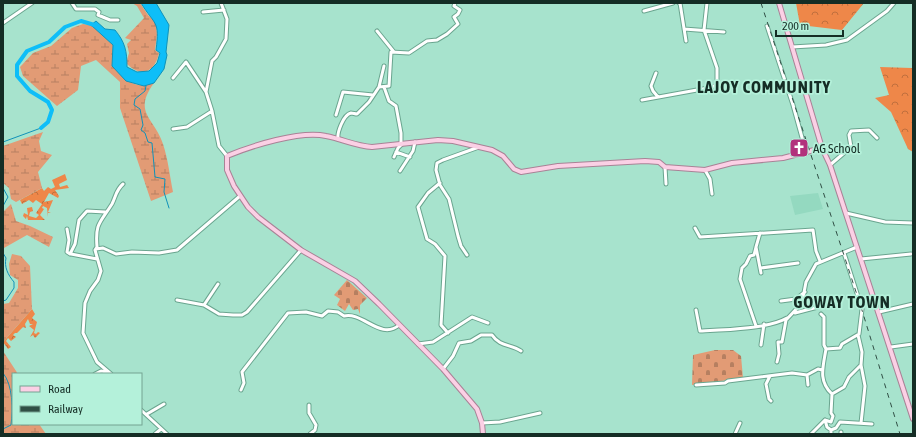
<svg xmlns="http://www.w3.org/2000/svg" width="916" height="437" viewBox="0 0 916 437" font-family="'Asap Condensed',sans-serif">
<defs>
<pattern id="forest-crowns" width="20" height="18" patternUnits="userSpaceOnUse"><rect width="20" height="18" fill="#ee8749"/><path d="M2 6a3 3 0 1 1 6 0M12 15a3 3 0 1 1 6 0" fill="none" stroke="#c06f3d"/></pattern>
<pattern id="wetland-marsh" width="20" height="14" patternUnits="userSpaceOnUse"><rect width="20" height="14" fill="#e29b75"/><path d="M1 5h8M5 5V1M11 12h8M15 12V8" fill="none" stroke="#b67f60"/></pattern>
<pattern id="cemetery-stones" width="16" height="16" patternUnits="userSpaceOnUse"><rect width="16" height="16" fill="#e29b75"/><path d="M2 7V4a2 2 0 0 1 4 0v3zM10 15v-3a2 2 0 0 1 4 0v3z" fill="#b67f60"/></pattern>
</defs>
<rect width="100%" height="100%" fill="#a7e3cd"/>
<path fill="#94d9c0" d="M818,193L823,209L795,215L790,196Z"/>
<path fill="url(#forest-crowns)" d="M796,3H864L842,30L800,25Z
M913,64V152L908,149L891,112L875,98L889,95L880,67L912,68Z
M65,174L67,180L59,184L60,187L67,185L69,188L55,190L59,196L58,198L49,193L44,202L53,200L48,212L51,213H48V217L47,208L43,206L42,208L44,209L40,215L45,220H28L27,216L26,219L23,216L24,213L28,215L27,208L32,207L33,211L30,212L29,216L36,218L39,215L36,213L42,204L36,200L33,203L29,200L22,204L20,200L42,188L44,191L48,187L51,189L55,187L52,180Z
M32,309L35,314L32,318L37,322L34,333L36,334L38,332L40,333L35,338L33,335L30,337L34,330L29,326L33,324H30L28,319L25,324L26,328L23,327L17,333H15L13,335L16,337L11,341L8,338L6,341L11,347L8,349L3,342Z"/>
<path fill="url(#wetland-marsh)" d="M132,3H140L148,15L156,22L157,35L155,50L159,53C155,73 140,78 126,63L129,53L127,44L131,40L125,38L144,18L137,6Z
M83,24L91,25L113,45L112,66C127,79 131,90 154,83C132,113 155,118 163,144C168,159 170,177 173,192L151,201L120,108V82L96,60L81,66L78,90L57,106L23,76L20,67L33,53L51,46L72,28Z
M43,132L39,141L41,151L52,155L38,172L42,188L16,202L11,199L9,188L3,183V146Z
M11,204L16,221L30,226L53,237L49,247L27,235L4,248L3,212Z
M12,254L21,256L30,266L32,309L3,342V304L9,303L18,288V280L10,275L9,264Z
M3,351L18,374H13V424H39L46,434H3Z"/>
<path fill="url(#cemetery-stones)" d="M347,280L367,298L360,305V314L358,309L353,310L349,304L345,311L337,305L340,299L334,295Z
M715,350H733L741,356L743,378L692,385L693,355Z"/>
<path fill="#0ebef8" stroke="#1092b9" d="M141,3H156L169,25L166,52L167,55L164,69L154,83L144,86L126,81L112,66L113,45L91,25L96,21L105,29L115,30C125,42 127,51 127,67L137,72L149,71L157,63L160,53L156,50C160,20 155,26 141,3Z"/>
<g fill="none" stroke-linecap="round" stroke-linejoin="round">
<path stroke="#1092b9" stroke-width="1" d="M146,86L145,91L135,99L134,105L140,109L143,125L141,130L145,133L148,142L152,143L155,177L165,179L164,192L169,208
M3,142L41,128
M3,188L8,197L3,206
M3,253L6,258C4,267 8,275 14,282V288L6,300L3,301
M3,373C13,385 13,409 11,425L3,429"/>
<path stroke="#0ebef8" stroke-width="4" d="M41,128L48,122L52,110L48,102L30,91L17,76V65L27,51L49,42L65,27L81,21L98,26"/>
<g stroke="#6aa58f" stroke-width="5">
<path id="minor" d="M72,3L76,9H95L99,12L98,15L110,20H118
M221,3L227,19L226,39L216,57L212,61L206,92L212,111L219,146L227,156
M679,3H680L686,41
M644,11L673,3
M203,12L224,10
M3,23L32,3
M767,26L793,105L806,152
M684,29L724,32
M377,31L394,52
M792,47L826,45L847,40L887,11L894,3
M656,73L651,86L653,91L658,97
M173,78L186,62L206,92
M379,87L384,66
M384,87L389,101L396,106L401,133V144
M642,100L708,88L717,85V68L704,30L707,3
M336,115L343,92L373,95
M173,129L187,127L212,111
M338,139C337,133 343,115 351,113C353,113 355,114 357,114L369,102L379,87L389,86L391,52L409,53L427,41L437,40L447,34L458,24L454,17L458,14L460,10L454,6L455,3
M396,152L410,157
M394,157L398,148L402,144
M830,165L851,147L849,135L851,131L869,130L877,138
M665,167L666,184
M705,170L710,179L712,194
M400,171L413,151L415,142
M440,183L428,193L418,207L427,239L435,244L445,256L441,325L448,333
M846,213L885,222L913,223
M695,228L700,237L813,230L816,251L820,261
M67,229L69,240L67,252L70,254L75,244L79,220L87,211L105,212
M760,233L756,247L761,273
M756,247L754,255L750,256L746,264L742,268L740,279L756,326
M96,249L103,248L116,254L132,252L159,253L177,250L240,196
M71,254L97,259
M467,255L461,246L458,236L449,199L440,185L436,170L437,163L443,160L479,147
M861,259L911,254
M761,268L798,263
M177,300L204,305L219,314L233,315H242L247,312L301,250
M781,301L796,299L805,292
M204,305L218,284
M696,310L700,331C723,330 768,329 787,318
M879,312L913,304
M795,313L818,307
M821,314L824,317V345L826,349
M858,335L862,352L861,365L865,386L861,423
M418,344L433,342L472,317L488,323
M761,345L764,324
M891,347L913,344
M777,362L779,354L778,342H782L786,320L802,303L806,282L816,264L857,247
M443,369L453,356L459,343L471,341L481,335H492C500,347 511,344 521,351
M95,374L101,371L107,372
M111,374L97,362L83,333L85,303L90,291L98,280L101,271L95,250L97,247C95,223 100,223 112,204C116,196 116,190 123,184
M807,375L808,385
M770,376L766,384L769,399L771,401
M696,385L725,383L728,381L792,373L807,375L818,369L822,370
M241,390L244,383L242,372L288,313L306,312L322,316L328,311L338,312L344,316C362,311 381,341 399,325
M832,394L844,387L849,377L861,365
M309,405V413L316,425L315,430L310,434
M141,410L167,434
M147,414L164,404
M482,423L500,422L540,413
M831,430L836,428L840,422L872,424
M155,434L161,429
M735,434L740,423
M811,434L825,420
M831,434V430L827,427L825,420L831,422L833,416L831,413L832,394C818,381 823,367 826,349L840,348L842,344L859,334L862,309L844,253
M841,434V432"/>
</g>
<g stroke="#a98296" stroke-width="6">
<path id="major" d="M779,3L822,148L830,165L913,419
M483,434L482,423L477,409L443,369L379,304L355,281L301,250L258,217L248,207L234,186L227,170V156C251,146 301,130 326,136C342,139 356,146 372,147L438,140L453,141L492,150L503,156L514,169L521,172L558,166L645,161L659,162L665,167L705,170L732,163L783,158L822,148"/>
</g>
<use href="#minor" stroke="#fff" stroke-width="3"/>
<use href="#major" stroke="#fbd0e5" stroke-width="4"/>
<path stroke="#304f45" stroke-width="1" stroke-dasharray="5 5" stroke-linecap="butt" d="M761,3L861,307L900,434"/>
</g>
<defs>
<g id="church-square" transform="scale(1)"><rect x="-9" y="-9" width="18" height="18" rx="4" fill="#b2317c" stroke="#b4f1da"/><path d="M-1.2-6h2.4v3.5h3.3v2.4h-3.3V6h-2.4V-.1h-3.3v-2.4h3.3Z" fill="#fff"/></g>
</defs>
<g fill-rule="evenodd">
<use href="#church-square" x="799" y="148"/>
</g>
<g text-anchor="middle" stroke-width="3.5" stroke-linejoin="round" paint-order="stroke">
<g font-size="13" fill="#152d25" stroke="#b4f1da" text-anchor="start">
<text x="813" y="153">AG School</text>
</g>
<g font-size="17" font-weight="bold" letter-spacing="1" fill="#152d25" stroke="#b4f1da">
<text x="764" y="93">LAJOY COMMUNITY</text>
<text x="842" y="308">GOWAY TOWN</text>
</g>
</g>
<rect width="916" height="437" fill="none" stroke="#152d25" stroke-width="8"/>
<rect x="12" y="373" width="130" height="52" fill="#b4f1da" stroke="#74a392"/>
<rect x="20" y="386" width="20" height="6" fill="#fbd0e5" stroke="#74a392"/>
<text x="48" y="393" font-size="12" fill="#152d25">Road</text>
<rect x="20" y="406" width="20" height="6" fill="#304f45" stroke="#74a392"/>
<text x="48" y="413" font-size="12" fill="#152d25">Railway</text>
<path d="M776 30v6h67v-6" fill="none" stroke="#152d25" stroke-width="2"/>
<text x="782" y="30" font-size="12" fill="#152d25" stroke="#b4f1da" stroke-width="3" paint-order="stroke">200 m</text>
</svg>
